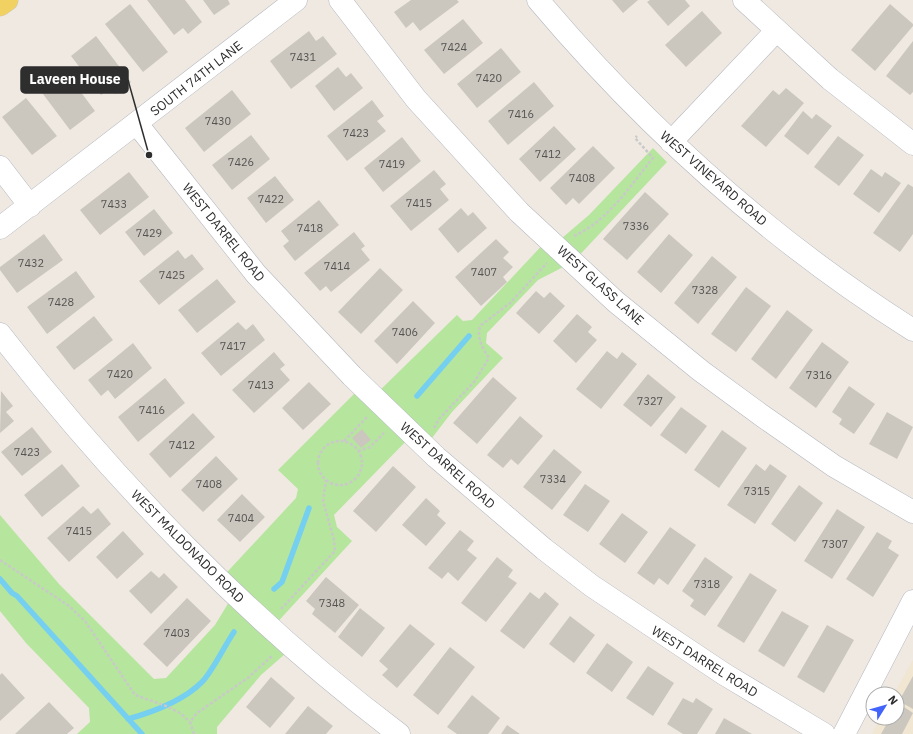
<svg xmlns="http://www.w3.org/2000/svg" width="913" height="734" viewBox="0 0 913 734" font-family="'IBM Plex Sans',sans-serif">
<rect width="100%" height="100%" fill="#efe9e1"/>
<path fill="#f0e6d1" d="M913,660V734H872L881,718H897V694H894Z"/>
<path fill="#b6e59e" d="M653,148L667,162L573,262L538,280L487,333L486,343L503,358L452,412L425,447L412,435L334,515L337,527L352,541L272,628L293,647L261,675L217,727V734H77L90,722L89,708L26,643L0,611V515L59,584L154,679L166,678L215,625L232,597L216,584L296,498L298,489L278,470L362,386L373,397L457,315L463,321L472,320L549,238L555,244L589,215Z"/>
<g fill="none" stroke-linecap="round" stroke-linejoin="round">
<path stroke="#75cff0" stroke-width="5.5" d="M417,396L469,336
M0,579L12,593L17,596L142,734
M274,589L282,582L309,508
M128,719C153,712 183,701 202,682C212,672 225,645 234,632"/>
</g>
<path fill="#cbc7bf" d="M147,0H185L202,22L188,34L183,28L174,35Z
M203,0H228L230,4L214,15Z
M411,0H457L459,2L420,31L413,22L406,28L394,12Z
M612,0H638L623,13Z
M650,0H685L690,6L668,26L647,2Z
M130,4L168,52L143,72L105,24Z
M890,4L913,24V26L875,71L851,50Z
M702,11L722,33L686,67L665,45Z
M463,19L483,43L444,74L424,50Z
M309,31L316,41L323,36L337,54L291,89L270,61Z
M96,36L131,82L115,94L111,88L101,95L71,56Z
M913,41V92L910,95L886,76Z
M501,48L521,72L477,108L457,84Z
M338,67L346,77L351,73L363,88L334,111L315,86Z
M65,71L95,111L70,130L40,90Z
M534,82L554,106L508,145L488,121Z
M786,88L804,103L766,147L741,126L773,90L779,95Z
M232,90L251,114L204,152L185,128Z
M26,98L57,136L32,155L2,117Z
M372,100L384,116L377,121L386,131L347,161L327,136Z
M803,111L812,119L816,114L832,126L808,155L784,136Z
M554,126L576,149L540,182L519,159Z
M251,135L270,159L232,190L212,165Z
M838,136L864,155L839,186L814,167Z
M402,137L421,161L383,192L364,168Z
M593,146L615,168L579,204L573,198L566,205L550,188Z
M871,169L882,177L885,172L901,183L879,213L853,194Z
M434,170L446,184L440,189L449,200L411,231L390,206Z
M129,172L149,197L100,235L80,210Z
M275,176L294,200L266,223L247,198Z
M908,184L913,187V234L900,252L873,233Z
M645,192L669,214L627,260L603,239Z
M319,200L339,225L295,261L283,246L289,241L281,231Z
M461,208L468,216L473,212L487,228L458,253L438,229Z
M154,209L173,233L144,256L125,232Z
M354,232L365,246L361,249L370,260L331,292L326,286L320,291L304,273Z
M44,234L63,260L17,293L0,270V267Z
M669,234L693,255L661,293L637,272Z
M496,239L509,252L503,258L513,267L503,277L507,282L481,306L455,277Z
M178,250L185,259L192,254L204,269L159,305L139,281Z
M712,256L737,277L698,324L674,303Z
M380,268L403,290L361,334L338,312Z
M76,271L95,297L47,334L27,307Z
M217,279L236,302L197,333L178,310Z
M746,287L771,306L736,352L711,334Z
M536,291L544,298L550,292L565,306L539,334L516,313Z
M413,301L435,323L397,364L374,341Z
M787,310L813,330L776,379L751,359Z
M577,314L592,327L588,332L597,340L576,363L553,341Z
M94,316L113,340L74,370L56,347Z
M238,322L246,330L253,324L265,340L221,376L201,353Z
M822,342L849,362L816,408L789,388Z
M133,343L152,368L115,399L108,390L101,396L88,380Z
M607,351L617,359L622,352L637,364L601,409L576,389Z
M274,352L285,365L280,369L290,380L254,413L232,390Z
M648,374L676,397L651,427L623,405Z
M493,377L517,398L477,444L453,423Z
M165,378L185,403L138,442L118,417Z
M309,382L331,404L303,430L282,408Z
M849,386L875,404L854,434L839,424L842,419L832,412Z
M1,391L13,406L6,412L14,421L0,433Z
M681,407L707,426L686,454L660,435Z
M887,412L913,427L897,459L869,444Z
M193,413L215,437L170,478L149,454Z
M520,416L543,436L518,465L511,459L503,468L487,455Z
M32,427L52,452L22,476L1,452Z
M362,429L371,440L361,448L352,438Z
M722,430L747,448L719,488L694,470Z
M554,449L582,472L552,510L523,487Z
M216,456L238,479L203,512L181,490Z
M62,464L80,486L42,517L24,495Z
M756,464L765,471L770,464L787,476L755,524L727,505Z
M393,466L416,487L376,532L353,511Z
M585,484L610,501L588,532L563,515Z
M799,485L823,503L795,542L771,524Z
M242,494L265,517L240,542L217,520Z
M426,498L440,511L437,515L446,523L426,546L402,525Z
M83,506L91,514L98,508L111,524L69,562L47,538Z
M837,509L865,527L832,579L804,561Z
M622,513L648,532L625,563L599,544Z
M670,527L696,545L668,585L659,578L654,585L637,573Z
M460,530L474,541L467,550L477,558L458,581L448,572L442,579L428,568Z
M123,531L144,554L117,579L96,557Z
M877,532L892,541L888,548L899,555L873,597L846,579Z
M497,557L513,570L508,577L517,583L486,622L461,603Z
M705,557L733,577L705,616L690,606L694,600L682,591Z
M151,571L159,578L164,573L178,587L151,614L129,591Z
M750,573L777,590L744,643L717,626Z
M326,577L359,605L335,633L312,614L315,609L306,601Z
M530,592L539,599L545,592L559,604L524,649L500,631Z
M187,598L211,621L167,667L143,644Z
M360,608L385,628L362,657L338,637Z
M782,611L809,626L784,667L758,651Z
M570,616L595,635L574,663L549,644Z
M410,624L435,644L397,688L382,675L388,669L379,661Z
M827,625L854,640L824,693L797,677Z
M607,643L633,662L612,692L586,673Z
M450,647L475,667L438,715L413,695Z
M648,666L674,683L653,716L626,698Z
M2,673L25,698L0,721V675Z
M913,676V709L899,701Z
M271,677L295,698L270,728L246,707Z
M472,695L500,718L488,734H457L447,727Z
M683,698L693,703L696,698L713,709L697,734H683L667,724Z
M49,702L74,728L67,734H15Z
M898,703L913,713L902,734H881L890,718H897Z
M308,706L333,726L326,734H285Z
M724,718L752,734H715Z
M507,725L520,734H501Z"/>
<g fill="none" stroke-linecap="round" stroke-linejoin="round">
<g stroke="#b4b7c1" stroke-width="23">
<path id="minor" d="M340,0L416,99L519,212L616,302L701,371L761,415L834,466L913,512
M538,0C646,128 772,241 913,330
M744,0L830,79L913,144
M137,124L256,274L352,376L436,457L544,549L592,586L724,674L824,734
M671,142L776,31
M0,167L30,206
M0,228L296,0
M0,334C114,481 250,622 399,734
M844,734L913,601"/>
</g>
<g stroke="#c9c9c9" stroke-width="23">
<path id="major" d="M0,5L7,0"/>
</g>
<path stroke="#c9c9c9" stroke-width="2.5" stroke-dasharray="3 2" stroke-linecap="butt" d="M574,236C609,220 629,187 653,158L635,138L637,136
M434,428L439,419L474,382L489,358C482,347 477,339 480,326L510,303L547,263
M344,441L367,417
M318 463a22 22 0 1 1 44 0a22 22 0 1 1-44 0Z
M358,451L370,447L384,433
M0,560L69,606L85,621L135,695L166,706L180,713L190,722
M281,609L335,551L334,540L323,501L326,480
M194,734L190,722L197,713L249,677L273,655"/>
<use href="#minor" stroke="#fff" stroke-width="22"/>
<use href="#major" stroke="#f2d163" stroke-width="22"/>
</g>
<g text-anchor="middle" stroke-width="3" stroke-linejoin="round" paint-order="stroke">
<g font-size="11" fill="#555452">
<text x="454" y="51">7424</text>
<text x="303" y="61">7431</text>
<text x="489" y="82">7420</text>
<text x="521" y="118">7416</text>
<text x="218" y="125">7430</text>
<text x="356" y="137">7423</text>
<text x="548" y="158">7412</text>
<text x="241" y="166">7426</text>
<text x="392" y="168">7419</text>
<text x="582" y="182">7408</text>
<text x="271" y="203">7422</text>
<text x="419" y="207">7415</text>
<text x="114" y="208">7433</text>
<text x="636" y="230">7336</text>
<text x="310" y="232">7418</text>
<text x="149" y="237">7429</text>
<text x="31" y="267">7432</text>
<text x="337" y="270">7414</text>
<text x="484" y="276">7407</text>
<text x="172" y="279">7425</text>
<text x="705" y="294">7328</text>
<text x="61" y="306">7428</text>
<text x="405" y="336">7406</text>
<text x="233" y="350">7417</text>
<text x="120" y="378">7420</text>
<text x="819" y="379">7316</text>
<text x="261" y="389">7413</text>
<text x="650" y="405">7327</text>
<text x="152" y="414">7416</text>
<text x="182" y="449">7412</text>
<text x="27" y="456">7423</text>
<text x="553" y="483">7334</text>
<text x="209" y="488">7408</text>
<text x="757" y="495">7315</text>
<text x="241" y="522">7404</text>
<text x="79" y="535">7415</text>
<text x="835" y="548">7307</text>
<text x="707" y="588">7318</text>
<text x="332" y="607">7348</text>
<text x="177" y="637">7403</text>
</g>
<g font-size="13" fill="#2e2e2e" stroke="#fff">
<text transform="translate(196 78) rotate(-38)" y="5">SOUTH 74TH LANE</text>
<text transform="translate(714 178) rotate(41)" y="5">WEST VINEYARD ROAD</text>
<text transform="translate(224 232) rotate(51)" y="5">WEST DARREL ROAD</text>
<text transform="translate(601 285) rotate(42)" y="5">WEST GLASS LANE</text>
<text transform="translate(448 465) rotate(42)" y="5">WEST DARREL ROAD</text>
<text transform="translate(188 546) rotate(45)" y="5">WEST MALDONADO ROAD</text>
<text transform="translate(705 661) rotate(32)" y="5">WEST DARREL ROAD</text>
</g>
</g>
<path fill="none" stroke="#2e2e2e" stroke-width="1.5" d="M149 155L128 80"/>
<circle fill="#2e2e2e" stroke="#fff" stroke-width="1.5" cx="149" cy="155" r="4"/>
<rect fill="#2e2e2e" stroke="#2e2e2e" stroke-width="1.5" x="21" y="67" width="107" height="26" rx="4"/>
<g font-size="14" text-anchor="middle" font-weight="bold" fill="#fff">
<text x="75" y="84">Laveen House</text>
</g>
<g transform="translate(885 706) rotate(53)"><circle r="19" fill="#ffffff" stroke="#ababab"/>
<path d="M0-3L7 15L0 10L-7 15Z" fill="#4264fb"/>
<text y="-6" font-size="11" font-weight="bold" text-anchor="middle" fill="#2e2e2e">N</text>
</g>
</svg>
